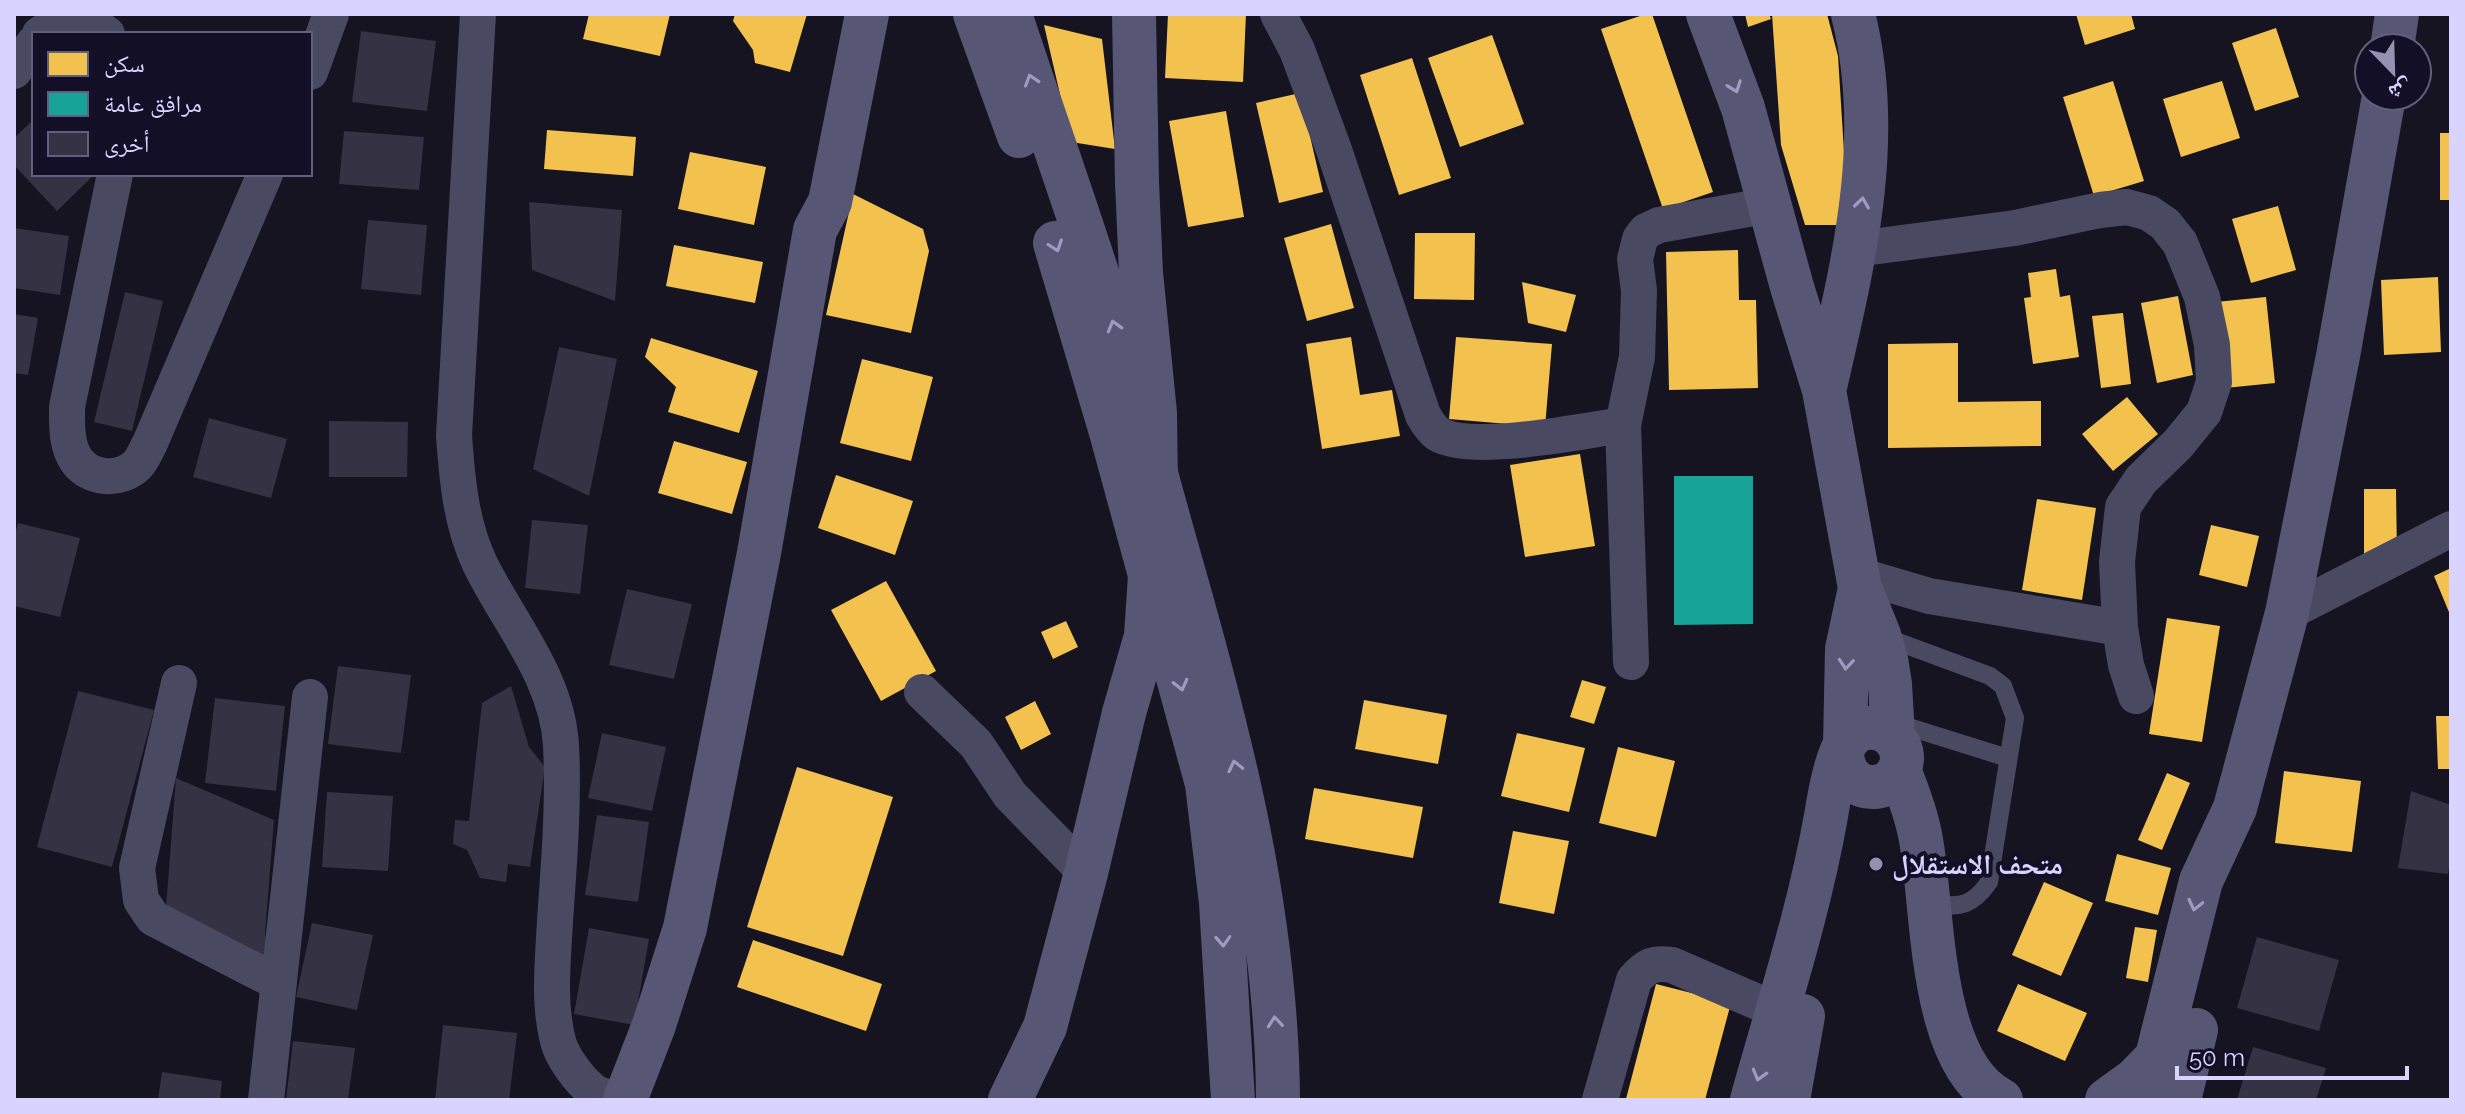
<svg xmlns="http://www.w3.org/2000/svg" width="2465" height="1114" viewBox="0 0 2465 1114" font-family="Raleway,'Noto Naskh Arabic',sans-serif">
<rect width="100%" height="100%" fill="#161421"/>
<path fill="#f2c14e" d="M589,14H670L660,56L583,39Z
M735,14H807L790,72L755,63L753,50L733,21Z
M1168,14H1246L1243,82L1165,78Z
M1646,14H1652L1713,192L1663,209L1601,29Z
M1745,14H1769L1771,19L1748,27Z
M1772,14H1827L1838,56L1846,184L1839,225H1805L1781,145Z
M2076,14H2131L2135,29L2085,45Z
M1044,25L1102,39L1115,149L1071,142Z
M2276,28L2299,97L2255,111L2232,43Z
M1492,35L1524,124L1460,147L1428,58Z
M1412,58L1451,178L1399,195L1360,75Z
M2113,81L2144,181L2094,196L2063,97Z
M2222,81L2240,138L2181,157L2163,99Z
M1300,93L1323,192L1279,203L1256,103Z
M1226,111L1244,217L1188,227L1169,121Z
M547,130L636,137L633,176L544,169Z
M2440,133H2451V200H2440Z
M690,152L766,167L754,225L678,209Z
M853,194L923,229L929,251L911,333L826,315Z
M2278,206L2296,270L2251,283L2232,219Z
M1331,224L1354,308L1307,321L1284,238Z
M1415,233H1475L1474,300L1414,299Z
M674,245L763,262L755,303L666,286Z
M1738,250L1739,300H1756L1758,388L1669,390L1666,252Z
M2056,269L2060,297L2070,295L2079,357L2033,364L2024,298L2031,297L2028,273Z
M2438,277L2441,352L2384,355L2381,280Z
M1522,282L1576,295L1566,332L1528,323Z
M2178,296L2193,375L2157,383L2141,303Z
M2266,297L2275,383L2225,388L2216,302Z
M2123,313L2131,384L2101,388L2092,316Z
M1351,337L1360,395L1392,390L1400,436L1322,449L1306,344Z
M1456,337L1552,344L1545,427L1449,419Z
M651,338L758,371L739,433L668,412L676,387L645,357Z
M1958,343V402L2041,401V446L1888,448V344Z
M862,359L933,377L911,461L840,443Z
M2127,397L2158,434L2113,471L2082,434Z
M674,441L747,462L732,514L658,493Z
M1580,454L1595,546L1525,557L1510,465Z
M836,475L913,501L895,555L818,528Z
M2364,489H2396L2397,554H2364Z
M2037,499L2096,508L2082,600L2022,590Z
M2211,525L2259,536L2247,587L2199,575Z
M2451,568V617L2434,576Z
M886,581L936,671L881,701L831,610Z
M2167,618L2220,626L2202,742L2149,734Z
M1066,621L1078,647L1053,659L1041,632Z
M1582,680L1606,687L1594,724L1570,717Z
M1364,700L1447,715L1438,764L1355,749Z
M1035,701L1051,734L1021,750L1005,717Z
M2436,716H2451V769H2438Z
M1517,733L1585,748L1569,812L1501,796Z
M1618,747L1675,761L1656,837L1599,823Z
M797,767L893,797L843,956L747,927Z
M2284,771L2361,781L2352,852L2275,843Z
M2167,773L2190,783L2162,850L2138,840Z
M1314,788L1423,807L1413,858L1305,839Z
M1513,831L1569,841L1554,914L1499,903Z
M2117,854L2171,868L2158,915L2105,901Z
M2044,882L2093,903L2061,976L2012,955Z
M2135,927L2157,930L2148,982L2126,978Z
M753,940L882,984L866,1031L737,987Z
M1656,984L1731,1003L1705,1100L1626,1099Z
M2018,984L2087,1013L2065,1061L1997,1031Z"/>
<path fill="#17a398" d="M1674,476H1753V624L1674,625Z"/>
<path fill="#343243" d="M361,31L436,41L427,111L352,102Z
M34,119V174H95L57,211L14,165V138Z
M344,131L424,137L419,190L339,184Z
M529,202L622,210L615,301L532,270Z
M368,220L427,225L421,295L361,289Z
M14,228L69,236L60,295L14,288Z
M125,292L163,301L132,431L94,422Z
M14,314L38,318L28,375L14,373Z
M559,347L617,359L589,496L533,469Z
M209,418L287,439L271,498L193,477Z
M329,421L408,422L407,477H329Z
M532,520L588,525L580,594L525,588Z
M18,523L80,538L60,617L14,606V538Z
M627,589L692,604L674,679L609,665Z
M338,666L411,675L401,753L328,744Z
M511,686L529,747L545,767L530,867L508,864L506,882L480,878L467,850L453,844L455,820L469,821L482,703Z
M78,691L154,710L112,867L37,847Z
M215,698L285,706L276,791L205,783Z
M602,733L666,747L652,811L588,798Z
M176,778L274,820L265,933L269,959L166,908Z
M2411,791L2451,805V858L2448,874L2398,868Z
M327,792L393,796L388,871L322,867Z
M597,815L649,822L638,902L585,895Z
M312,923L373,935L357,1010L296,997Z
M589,928L649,939L634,1025L574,1014Z
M2257,937L2339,960L2319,1031L2237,1008Z
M443,1025L517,1033L509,1100H435Z
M293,1041L355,1048L348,1100H286Z
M2253,1047L2326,1068L2316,1100H2237Z
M162,1072L222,1081L220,1100H158Z"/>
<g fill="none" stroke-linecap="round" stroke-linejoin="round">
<path stroke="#4a4962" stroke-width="18" d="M1882,636L1990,676L2003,686L2015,718L1989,882C1971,908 1960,906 1930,905
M1893,722L2008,758"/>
<path stroke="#4a4962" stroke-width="36" d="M478,14L454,435C457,479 461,524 480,564C509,623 557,677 561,745C564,804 559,863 555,921C553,961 548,1002 558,1041C562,1057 579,1080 592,1090C598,1095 608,1097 615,1100
M1278,14L1297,50L1333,147L1423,415C1427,422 1432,430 1438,434C1472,454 1581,431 1623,425
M40,34C66,17 81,16 107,34
M14,71L34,43
M310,72L331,14
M115,174L67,407C67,425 66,446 77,461C91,480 121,481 137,465C143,459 146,450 150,443L265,174
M1856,249L2015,228L2100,210L2127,207L2149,213L2165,224L2180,243L2202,297L2212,345L2214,382L2204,412L2178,444L2141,480L2123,507L2117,562L2120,628L1929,596L1858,575
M2287,613L2451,529
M2120,628L2126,665L2136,696
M1631,662L1623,425L1637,357L1639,291L1635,259L1640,239L1646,231L1659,225L1770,205
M179,683L137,868L141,900L153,918L279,983
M922,692L976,744L1010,795L1086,873
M266,1100L310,697
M1600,1100L1634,980C1646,966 1653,962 1672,965L1778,1011"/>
<path stroke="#575674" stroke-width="44" d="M975,14L1019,136
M1010,14C1043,115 1080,216 1111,317C1136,396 1156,476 1179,556C1230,734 1277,913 1278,1100
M1134,14L1137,182
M1708,14L1743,108L1792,287L1824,390L1860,588L1879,635L1886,659L1890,684L1893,737
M2392,48L2397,14
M1055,243L1111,432L1207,784L1221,903L1233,1100
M1825,387C1853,264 1885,140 1853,14
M1845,744L1847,649L1860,588
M1899,770C1908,792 1917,816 1921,840C1934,910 1928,1063 2001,1100
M625,1100L654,1025L685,928L759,553L815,230L830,202L867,14
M1010,1100L1045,1027L1086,873L1124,713
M1752,1100C1778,1006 1809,912 1826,816C1829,797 1837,748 1852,735C1862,725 1880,726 1891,735C1897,740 1901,748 1902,756C1903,793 1847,802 1842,755
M1788,1100L1803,1016
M2107,1100L2136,1079L2159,1055
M2146,1100L2201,881L2235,808L2287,613L2338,356L2384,96
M2179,1100L2196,1030"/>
<path stroke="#575674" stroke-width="44" d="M1124,713L1146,636L1156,486L1155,413L1141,273L1137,182"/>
</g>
<defs><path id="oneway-chevron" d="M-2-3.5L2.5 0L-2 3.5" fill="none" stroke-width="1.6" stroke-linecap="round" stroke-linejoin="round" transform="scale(2)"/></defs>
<g stroke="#9e9bc0">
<use href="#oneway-chevron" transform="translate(1031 80) rotate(-108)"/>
<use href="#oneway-chevron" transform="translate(1735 87) rotate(70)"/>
<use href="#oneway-chevron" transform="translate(1862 203) rotate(-82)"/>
<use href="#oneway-chevron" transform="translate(1056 246) rotate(71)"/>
<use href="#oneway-chevron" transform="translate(1114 326) rotate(-106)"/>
<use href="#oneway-chevron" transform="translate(1846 664) rotate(95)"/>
<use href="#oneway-chevron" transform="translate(1181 685) rotate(76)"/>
<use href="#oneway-chevron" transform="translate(1235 766) rotate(-103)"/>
<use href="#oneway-chevron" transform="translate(2195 905) rotate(103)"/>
<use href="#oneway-chevron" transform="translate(1223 941) rotate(87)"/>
<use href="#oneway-chevron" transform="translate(1275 1022) rotate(-95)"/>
<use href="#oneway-chevron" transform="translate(1759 1075) rotate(106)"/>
</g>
<circle fill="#9591b1" stroke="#130f26" stroke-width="3" cx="1876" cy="864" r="8"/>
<g text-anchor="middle" stroke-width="8" stroke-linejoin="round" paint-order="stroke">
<g font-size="28" font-weight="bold" fill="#d9d4ff" stroke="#130f26" text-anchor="start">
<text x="1892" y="874">متحف الاستقلال</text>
</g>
</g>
<rect width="2465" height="1114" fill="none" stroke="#d9d4ff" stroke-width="32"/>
<rect x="32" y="32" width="280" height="144" fill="#130f26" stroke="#625e7d" stroke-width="2"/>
<rect x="48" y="52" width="40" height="24" fill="#f2c14e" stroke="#625e7d" stroke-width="2"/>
<text x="104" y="72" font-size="24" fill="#d9d4ff">سكن</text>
<rect x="48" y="92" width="40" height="24" fill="#17a398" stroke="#625e7d" stroke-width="2"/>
<text x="104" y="112" font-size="24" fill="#d9d4ff">مرافق عامة</text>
<rect x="48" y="132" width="40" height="24" fill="#343243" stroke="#625e7d" stroke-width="2"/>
<text x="104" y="152" font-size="24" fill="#d9d4ff">أخرى</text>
<g transform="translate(2393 72) rotate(157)"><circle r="38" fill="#130f26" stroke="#625e7d" stroke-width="2"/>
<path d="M0-6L14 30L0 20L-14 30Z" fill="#9591b1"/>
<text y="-12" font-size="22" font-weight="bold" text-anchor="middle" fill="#d9d4ff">ش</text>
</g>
<path d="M2177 1066v12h230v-12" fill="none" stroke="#d9d4ff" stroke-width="4"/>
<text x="2189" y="1066" font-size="24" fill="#d9d4ff" stroke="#130f26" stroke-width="6" paint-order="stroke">50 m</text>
</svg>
